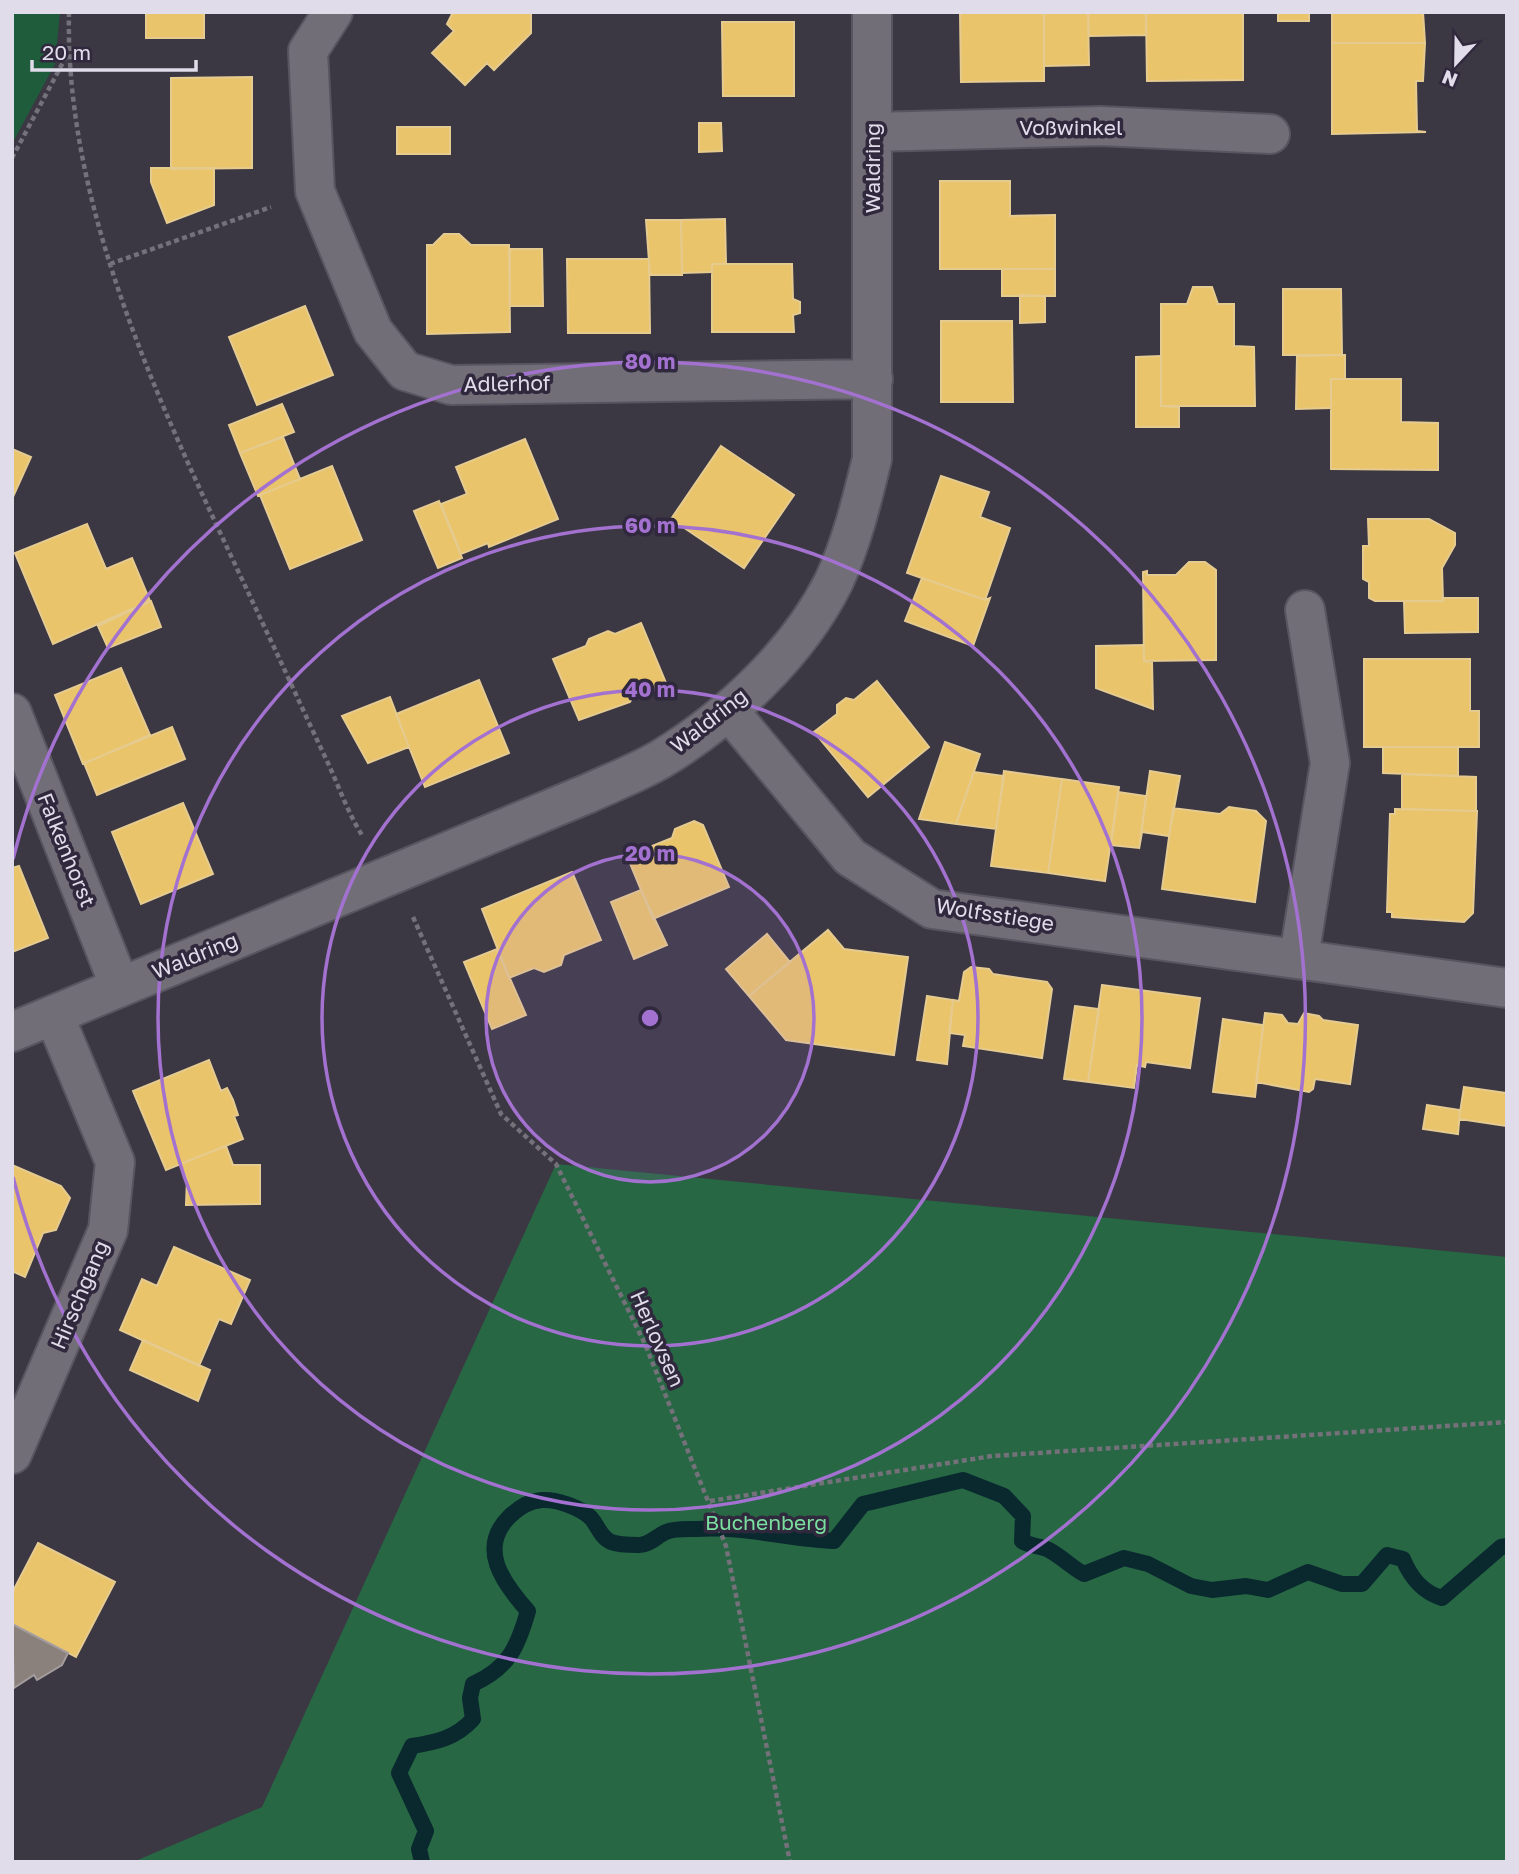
<svg xmlns="http://www.w3.org/2000/svg" width="1519" height="1874" viewBox="0 0 1519 1874" font-family="'Golos Text',sans-serif">
<rect width="100%" height="100%" fill="#3b3843"/>
<path fill="#1f5c3c" d="M12,12H60L55,64L12,144Z"/>
<path fill="#276744" d="M556,1164L1507,1257V1862H133L262,1807Z"/>
<path fill="#e9c46a" stroke="#e6cb90" stroke-width="2" d="M146,12H204V38H146Z
M453,12H531V33L494,70L487,63L465,85L432,53L454,31L447,24Z
M960,12H1044V81L961,82Z
M1044,12H1088L1089,65L1044,66Z
M1088,12H1146V35L1089,36Z
M1146,12H1243V80L1147,81Z
M1278,12H1309V21H1278Z
M1332,12H1423L1425,43H1332Z
M722,22H794V96H723Z
M1332,43H1425L1423,81H1416L1417,131L1426,132L1332,134Z
M252,77V168L171,169V78Z
M699,123H721L722,151L699,152Z
M397,127H450V154H397Z
M151,168H214V205L167,223L151,182Z
M940,181H1010V216L1055,215V269H940Z
M725,219L726,264H712V272L682,273L681,220Z
M646,220H681L682,275H650Z
M444,234H459L471,245H509L510,332L427,334V245H433Z
M510,249H542L543,306H510Z
M567,259H649L650,333H568Z
M712,264H792L793,299L800,302V313L793,315L794,332H712Z
M1002,269H1055V296H1002Z
M1193,287H1212L1218,304H1234V346L1254,347L1255,406H1161V304H1187Z
M1283,289H1341L1342,355H1283Z
M1020,295L1045,296V322L1020,323Z
M305,306L333,375L257,405L229,337Z
M941,321H1012L1013,402H941Z
M1345,355V379H1331V408L1296,409L1297,356Z
M1161,356V406L1179,407V427H1136V357Z
M1331,379H1401V422L1438,423V470L1331,469Z
M282,404L294,432L240,453L229,425Z
M283,437L300,479L258,496L240,453Z
M525,439L558,519L489,547L488,543L461,554L441,504L467,494L456,467Z
M721,446L794,495L744,568L671,519Z
M12,449L31,457L12,499Z
M332,466L362,540L290,569L260,495Z
M941,476L989,492L980,517L1010,528L985,600L907,573Z
M439,501L462,558L438,568L414,511Z
M1368,519H1429L1455,533V545L1442,568L1443,601H1375L1369,598V582L1363,579V546H1369Z
M87,524L106,569L132,558L150,601L53,644L15,553Z
M1189,562H1205L1216,570V660L1144,661L1143,572L1147,571V575H1176Z
M922,578L985,600L990,598L973,646L905,621Z
M1442,598H1478V632L1405,633L1404,601H1443Z
M151,601L161,627L108,648L98,626Z
M641,623L666,683L632,698L630,702L579,720L553,659L586,646L589,639L608,631L615,634Z
M1144,645V661L1152,662L1153,709L1096,688V646Z
M1364,659H1470V711H1479V747H1364Z
M121,668L150,735L83,764L55,695Z
M479,680L509,753L425,787L396,714Z
M877,681L929,747L868,797L814,732L837,714V705L846,698L854,700Z
M390,697L409,747L368,763L342,716Z
M172,727L185,759L97,795L84,763Z
M945,742L980,754L956,824L919,819Z
M1383,747H1458V776L1383,773Z
M1004,771L1062,779L1048,873L991,866Z
M1150,771L1180,776L1169,836L1142,832L1139,849Z
M974,772L1004,776L996,829L956,824Z
M1402,774L1476,777V811L1402,809Z
M1062,779L1119,787L1105,881L1048,873Z
M1118,792L1146,796L1139,848L1111,845Z
M183,803L213,874L141,904L112,832Z
M1229,807L1256,811L1266,821L1255,902L1162,889L1173,808L1220,814Z
M1395,809L1477,811L1473,913L1464,922L1392,917V912H1387L1390,814H1395Z
M694,821L703,825L729,887L653,919L627,856L672,838L675,829Z
M19,866L48,938L12,952V868Z
M572,872L601,940L564,955L561,965L544,972L534,968L509,978L482,909Z
M641,890L667,945L634,959L611,902Z
M828,930L844,949L908,957L894,1055L786,1040L749,996Z
M767,934L790,962L749,996L726,969Z
M497,949L526,1015L492,1029L464,962Z
M971,967L989,969L993,974L1047,982L1052,989L1042,1058L963,1046L965,1035L949,1033L953,1000L959,1001L964,972Z
M1102,985L1200,998L1190,1068L1146,1062L1145,1067L1137,1065L1134,1088L1088,1082Z
M927,996L953,1000L947,1064L917,1060Z
M1075,1006L1099,1009L1088,1082L1064,1079Z
M1265,1013L1282,1015L1288,1023L1298,1024L1304,1013L1319,1016L1323,1020L1358,1025L1350,1084L1315,1079L1313,1089L1309,1092L1256,1082Z
M1223,1019L1263,1025L1255,1097L1213,1092Z
M209,1060L221,1091L227,1088L233,1100L238,1115L234,1116L243,1139L166,1170L133,1091Z
M1464,1087L1507,1093V1126L1459,1119Z
M1427,1105L1460,1110L1458,1134L1423,1129Z
M226,1146L233,1165H260V1204L186,1205L187,1179L180,1164Z
M12,1165L61,1186L70,1198L56,1230L43,1233L25,1277L12,1271Z
M174,1247L250,1280L231,1324L219,1319L199,1366L120,1330L142,1279L157,1286Z
M143,1340L210,1370L198,1401L130,1370Z
M38,1543L115,1582L76,1657L12,1624V1593Z"/>
<path fill="#8a817c" stroke="#a49c9d" stroke-width="2" d="M12,1624L68,1653L62,1665L37,1680L34,1675L14,1688Z"/>
<g fill="none" stroke-linecap="round" stroke-linejoin="round">
<path stroke="#09292f" stroke-width="16" d="M422,1862L419,1849L426,1831L399,1773L412,1746C437,1742 456,1738 473,1719L470,1698L473,1684C509,1668 518,1646 528,1611C503,1583 477,1548 510,1516C520,1507 529,1501 542,1500C557,1499 581,1508 591,1518C598,1526 601,1538 611,1542C619,1545 630,1545 638,1545C648,1546 657,1536 666,1532C675,1528 688,1529 697,1529C747,1526 786,1539 834,1541L863,1504L963,1480L1004,1496L1023,1516L1022,1541C1031,1547 1040,1545 1049,1550C1062,1557 1071,1567 1084,1574L1124,1558L1148,1564L1191,1586L1212,1590L1246,1586L1268,1590L1308,1572L1342,1584H1362L1387,1555L1403,1559C1411,1578 1422,1592 1442,1598L1501,1547L1507,1546"/>
<g stroke="#595560" stroke-width="42">
<path id="minor" d="M333,12L308,51L315,191L373,331L405,371L451,385L873,379
M872,132L1100,126L1270,134
M729,711L850,857L932,909L1507,988
M12,713L120,987
M1299,957L1330,763L1305,610
M12,1032L589,793C613,782 639,772 661,759C729,718 799,652 834,581C852,542 862,500 872,459V12
M12,1454L108,1230L115,1162L54,1015"/>
</g>
<path stroke="#74717a" stroke-width="4.5" stroke-dasharray="5 3.5" stroke-linecap="butt" d="M69,12C64,222 176,437 263,624C285,670 306,717 328,763C339,787 348,813 362,835
M12,158L68,53
M110,264L271,207
M413,917L501,1114L556,1164L645,1344L726,1546L790,1862
M710,1501L992,1456L1507,1422"/>
<use href="#minor" stroke="#716e78" stroke-width="38"/>
</g>
<circle cx="650" cy="1018" r="164" fill="#a372d0" fill-opacity=".12"/>
<g fill="none" stroke="#a372d0" stroke-width="3.5">
<circle cx="650" cy="1018" r="164"/>
<circle cx="650" cy="1018" r="328"/>
<circle cx="650" cy="1018" r="492"/>
<path d="M13 859A656 656 0 1 1 13 1177"/>
</g>
<g text-anchor="middle" stroke-width="7" stroke-linejoin="round" paint-order="stroke">
<g font-size="21" fill="#e0dcea" stroke="#30293e">
<text x="1071" y="135">Voßwinkel</text>
<text transform="translate(873 168) rotate(-90)" y="7">Waldring</text>
<text transform="translate(507 384) rotate(-1)" y="7">Adlerhof</text>
<text transform="translate(709 721) rotate(-38)" y="7">Waldring</text>
<text transform="translate(66 850) rotate(68)" y="7">Falkenhorst</text>
<text transform="translate(995 915) rotate(9)" y="7">Wolfsstiege</text>
<text transform="translate(195 956) rotate(-22)" y="7">Waldring</text>
<text transform="translate(80 1295) rotate(-67)" y="7">Hirschgang</text>
<text transform="translate(657 1339) rotate(66)" y="7">Herlovsen</text>
</g>
<g font-size="21" fill="#7ade9f" stroke="#30293e">
<text x="766" y="1530">Buchenberg</text>
</g>
</g>
<circle cx="650" cy="1018" r="10" fill="#a372d0" stroke="#30293e" stroke-width="3.5"/>
<g font-size="21" text-anchor="middle" font-weight="bold" fill="#a372d0" stroke="#30293e" stroke-width="7" stroke-linejoin="round" paint-order="stroke">
<text x="650" y="369">80 m</text>
<text x="650" y="533">60 m</text>
<text x="650" y="697">40 m</text>
<text x="650" y="861">20 m</text>
</g>
<rect width="1519" height="1874" fill="none" stroke="#e0dcea" stroke-width="28"/>
<g transform="translate(1456 63) rotate(202)" stroke="#30293e" stroke-width="5" paint-order="stroke">
<path d="M0-5L12 26L0 18L-12 26Z" fill="#e0dcea"/>
<text y="-10" font-size="19" font-weight="bold" text-anchor="middle" fill="#e0dcea">N</text>
</g>
<path d="M32 60v10h164v-10" fill="none" stroke="#e0dcea" stroke-width="3.5"/>
<text x="42" y="60" font-size="21" fill="#e0dcea" stroke="#30293e" stroke-width="5" paint-order="stroke">20 m</text>
</svg>
